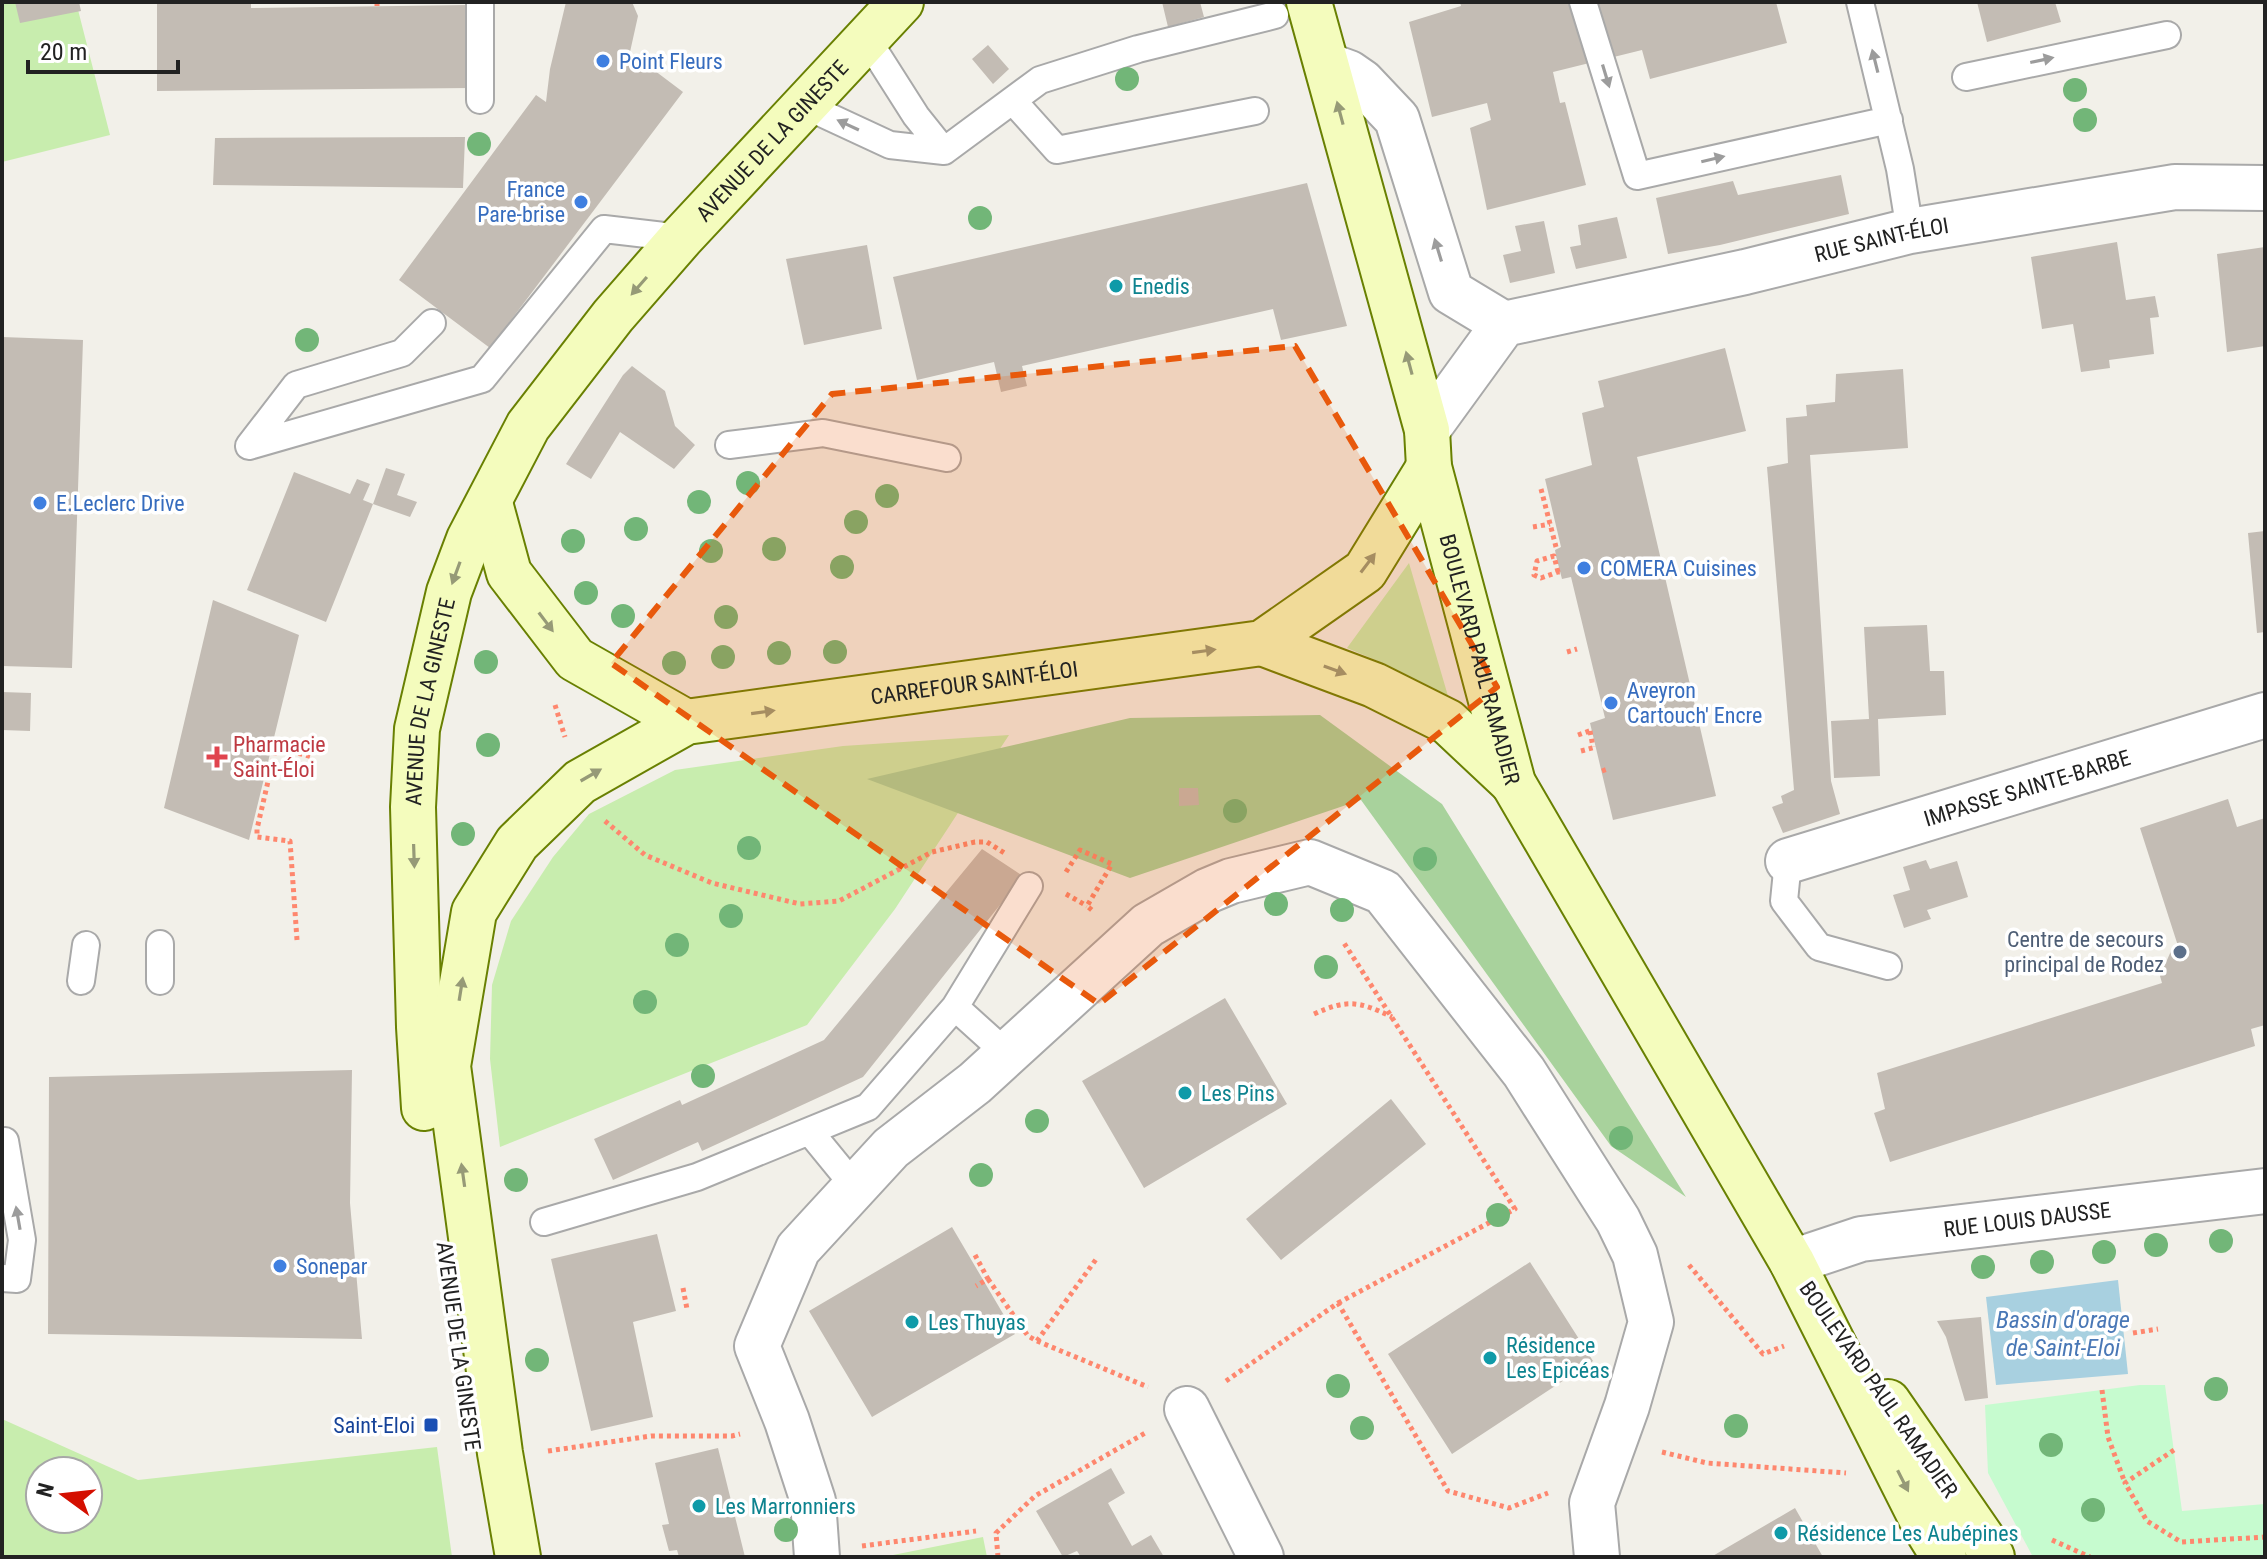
<svg xmlns="http://www.w3.org/2000/svg" width="2267" height="1559" viewBox="0 0 2267 1559" font-family="'Roboto Condensed',sans-serif">
<rect width="100%" height="100%" fill="#f2f0e9"/>
<path fill="#c8edae" fill-rule="evenodd" d="M2,2H76L110,135L2,162Z
M1409,563L1448,696L1441,700L1385,664L1347,648Z
M1009,735L895,909L807,1025L500,1147L490,1059L492,985L511,921L553,857L589,814L675,770L843,746Z
M2,1419L138,1480L437,1447L452,1557H2ZM88,1471V1519H40V1471Z
M983,1537L987,1557H888V1556Z"/>
<path fill="#a8d29c" d="M1320,715L1442,804L1686,1197L1611,1146L1361,800L1130,878L867,779L1130,718Z"/>
<path fill="#c6fbcf" d="M2140,1385H2165L2182,1511L2265,1504V1557H2033L1988,1473L1985,1405Z"/>
<path fill="#a8d0e0" d="M2118,1280L2128,1374L1996,1385L1986,1297Z"/>
<path fill="#c3bcb4" d="M15,2H79L81,11L20,23Z
M157,2H251V8L469,5L470,88L157,91Z
M566,2H632L638,16L630,52L683,92L490,348L399,280L536,95L546,102L550,69Z
M1162,2H1200L1204,17L1168,27Z
M1460,2H1776L1787,43L1650,79L1642,50L1553,72L1560,103L1565,102L1586,185L1487,210L1470,128L1491,120L1487,103L1432,117L1409,22L1461,6Z
M1977,2H2055L2061,22L1987,42Z
M988,45L1009,69L993,84L972,59Z
M465,137L463,188L213,185L215,138Z
M1841,175L1849,214L1720,245L1668,254L1656,198L1733,181L1738,195Z
M1307,183L1347,326L1281,340L1273,309L1022,366L1027,386L1001,392L994,362L917,380L893,277Z
M1617,217L1627,258L1576,269L1570,247L1581,245L1578,225Z
M1544,221L1555,273L1510,283L1503,255L1521,251L1515,226Z
M2117,242L2126,300L2155,296L2159,317L2150,318L2154,354L2109,360L2110,368L2081,372L2073,324L2042,329L2031,257Z
M867,245L882,329L804,345L786,259Z
M2265,247V346L2227,352L2217,254Z
M2,337L83,340L72,668L2,666Z
M1725,348L1746,431L1637,457L1716,796L1613,820L1590,723L1605,718L1571,577L1562,579L1556,556L1555,550L1561,547L1545,479L1592,465L1582,413L1604,407L1598,381Z
M632,366L665,391L675,426L695,445L674,469L620,432L591,479L566,464L623,375Z
M1903,369L1908,448L1810,455L1831,781L1840,814L1783,833L1772,807L1783,803L1781,796L1794,790L1767,467L1788,463L1786,418L1807,416L1806,405L1835,402L1836,374Z
M386,468L405,474L397,495L417,502L410,517L373,504Z
M294,472L350,494L357,479L370,484L363,500L373,504L326,622L247,590Z
M2265,531V632L2257,633L2248,533Z
M213,600L299,635L249,840L164,808Z
M1927,625L1930,671H1944L1946,715L1878,719L1880,776L1834,778L1831,721L1869,719L1864,627Z
M2,692L31,693L30,731L2,730Z
M1179,788H1198L1199,805L1179,806Z
M2228,799L2237,827L2265,818V1025L2251,1029L2255,1046L1890,1162L1874,1113L1885,1109L1877,1073L2162,983L2160,976L2171,951L2179,949L2140,828Z
M982,849L1023,876L863,1077L702,1151L698,1142L613,1180L594,1139L680,1100L682,1105L824,1040Z
M1926,860L1930,869L1957,861L1968,897L1927,910L1931,919L1904,928L1893,895L1910,890L1903,867Z
M1225,998L1287,1104L1144,1188L1082,1081Z
M352,1070L350,1203L362,1339L48,1334L49,1077Z
M1391,1099L1426,1144L1281,1260L1246,1219Z
M952,1227L1015,1334L872,1417L809,1311Z
M657,1234L676,1311L633,1322L653,1417L591,1431L551,1259Z
M1530,1262L1593,1361L1452,1454L1388,1354Z
M1981,1317L1988,1398L1965,1401L1946,1337L1937,1321Z
M718,1448L745,1557H679L677,1550L669,1551L662,1525L669,1524L655,1463Z
M1111,1468L1125,1493L1108,1503L1132,1546L1151,1535L1164,1557H1081L1077,1551L1063,1557L1036,1511Z
M1795,1508L1823,1557H1711Z"/>
<g fill="none" stroke-linecap="round" stroke-linejoin="round">
<g stroke="#a9a9a9" stroke-width="30">
<path id="lane" d="M1583,2L1637,176L1889,120
M1860,2L1900,169L1910,231
M867,39L916,116L944,151
M1966,77L2167,35
M480,100V2
M1014,102L1057,150L1255,111
M806,106L890,145L944,151L1040,80L1138,49L1275,15
M432,323L402,353L296,385L249,446L482,379L604,229L681,238
M729,445L823,433L947,458
M1788,861L1784,901L1819,947L1888,966
M81,981L86,945
M160,981V944
M1006,1053L955,1007L1029,886
M810,1132L855,1187
M544,1222L697,1177L868,1107L955,1007
M2,1278L17,1279L22,1240L5,1141"/>
</g>
<g stroke="#a9a9a9" stroke-width="48">
<g id="street">
<path d="M1327,65L1349,73L1362,82L1397,119L1451,292L1504,324"/>
<path id="s1" d="M1427,430L1504,324L1745,272L1910,231L2175,187L2265,188"/>
<path id="s2" d="M1788,861L2265,715"/>
<path id="s3" d="M1792,1262L1861,1239L2265,1191"/>
<path d="M1187,1409L1261,1557"/>
<path d="M817,1557L813,1501L787,1421L757,1346L798,1249L891,1148L975,1083L1148,925L1207,891L1231,881L1310,862L1383,892L1524,1072L1618,1220L1635,1255L1651,1322L1627,1406L1592,1503L1597,1557"/>
</g>
</g>
<g stroke="#698002" stroke-width="48">
<g id="secondary">
<path id="s4" d="M1309,2L1427,430L1429,467L1513,783L1792,1262L1926,1528L1944,1557"/>
<path d="M490,503L509,573L575,659L686,722"/>
<path d="M1262,643L1374,685L1448,722L1513,783"/>
<path id="s5" d="M424,1108L419,1027L413,807L417,729L449,592L469,539L528,426L613,316L681,238L901,2"/>
<path d="M1888,1402L1984,1541L1992,1557"/>
<path id="s6" d="M518,1557L500,1453L448,1066L474,912L517,843L580,782L686,722L1262,643L1365,571L1429,467"/>
</g>
</g>
<path stroke="#fe876e" stroke-width="5" stroke-dasharray="4 4" stroke-linecap="butt" d="M377,2V7
M1541,489L1556,547
M1533,527L1550,524
M1558,572L1554,556L1537,561L1534,575L1541,578L1558,572H1560
M1567,652L1577,649
M555,705L565,737
M1590,731L1593,747
M1578,735L1592,730
M1581,751L1596,747
M1602,771L1608,769
M605,821L645,855L712,883L800,904L839,901L932,852L975,842H987L1006,854
M1066,872L1080,850L1112,864L1087,906L1093,911
M1066,894L1087,906
M297,940L290,841L257,837V829L276,747L312,757
M1314,1014C1347,999 1359,1001 1392,1017
M975,1255L988,1279L976,1286
M1689,1265L1763,1354L1784,1346
M988,1279L1028,1336L1037,1341L1097,1258
M683,1288L687,1309
M1338,1303L1515,1209L1344,943
M2133,1333L2158,1329
M1037,1341L1148,1387
M1226,1381L1338,1303L1448,1491L1509,1508L1548,1493
M2102,1390L2108,1437L2125,1483
M2174,1450L2125,1483L2147,1521L2181,1542L2265,1537
M548,1451L651,1436H732L740,1434
M1662,1452L1707,1463L1846,1473
M2052,1540L2090,1557
M862,1546L976,1531
M998,1557L996,1533L1035,1496L1147,1432"/>
<use href="#lane" stroke="#fff" stroke-width="26"/>
<use href="#street" stroke="#fff" stroke-width="44"/>
<use href="#secondary" stroke="#f4fcbd" stroke-width="44"/>
</g>
<g fill="#72b678">
<circle cx="1127" cy="79" r="12"/>
<circle cx="2075" cy="90" r="12"/>
<circle cx="2085" cy="120" r="12"/>
<circle cx="479" cy="144" r="12"/>
<circle cx="980" cy="218" r="12"/>
<circle cx="307" cy="340" r="12"/>
<circle cx="748" cy="483" r="12"/>
<circle cx="887" cy="496" r="12"/>
<circle cx="699" cy="502" r="12"/>
<circle cx="856" cy="522" r="12"/>
<circle cx="636" cy="529" r="12"/>
<circle cx="573" cy="541" r="12"/>
<circle cx="774" cy="549" r="12"/>
<circle cx="711" cy="551" r="12"/>
<circle cx="842" cy="567" r="12"/>
<circle cx="586" cy="593" r="12"/>
<circle cx="623" cy="616" r="12"/>
<circle cx="726" cy="617" r="12"/>
<circle cx="835" cy="652" r="12"/>
<circle cx="779" cy="653" r="12"/>
<circle cx="723" cy="657" r="12"/>
<circle cx="486" cy="662" r="12"/>
<circle cx="674" cy="663" r="12"/>
<circle cx="488" cy="745" r="12"/>
<circle cx="1235" cy="811" r="12"/>
<circle cx="463" cy="834" r="12"/>
<circle cx="749" cy="848" r="12"/>
<circle cx="1425" cy="859" r="12"/>
<circle cx="1276" cy="904" r="12"/>
<circle cx="1342" cy="910" r="12"/>
<circle cx="731" cy="916" r="12"/>
<circle cx="677" cy="945" r="12"/>
<circle cx="1326" cy="967" r="12"/>
<circle cx="645" cy="1002" r="12"/>
<circle cx="703" cy="1076" r="12"/>
<circle cx="1037" cy="1121" r="12"/>
<circle cx="1621" cy="1138" r="12"/>
<circle cx="981" cy="1175" r="12"/>
<circle cx="516" cy="1180" r="12"/>
<circle cx="1498" cy="1215" r="12"/>
<circle cx="2221" cy="1241" r="12"/>
<circle cx="2156" cy="1245" r="12"/>
<circle cx="2104" cy="1252" r="12"/>
<circle cx="2042" cy="1262" r="12"/>
<circle cx="1983" cy="1267" r="12"/>
<circle cx="537" cy="1360" r="12"/>
<circle cx="1338" cy="1386" r="12"/>
<circle cx="2216" cy="1389" r="12"/>
<circle cx="1736" cy="1426" r="12"/>
<circle cx="1362" cy="1428" r="12"/>
<circle cx="2051" cy="1445" r="12"/>
<circle cx="2093" cy="1510" r="12"/>
<circle cx="786" cy="1530" r="12"/>
</g>
<defs><path id="oneway-solid" d="M-6-.8H1V-3.2L6.5 0L1 3.2V.8H-6Z" transform="scale(2)"/></defs>
<g fill="#9c9c9c">
<use href="#oneway-solid" transform="translate(2042 60) rotate(-12)"/>
<use href="#oneway-solid" transform="translate(1875 61) rotate(-104)"/>
<use href="#oneway-solid" transform="translate(1606 76) rotate(73)"/>
<use href="#oneway-solid" transform="translate(848 125) rotate(-155)"/>
<use href="#oneway-solid" transform="translate(1713 159) rotate(-13)"/>
<use href="#oneway-solid" transform="translate(1438 250) rotate(-107)"/>
<use href="#oneway-solid" transform="translate(18 1218) rotate(-100)"/>
</g>
<g fill="#969a77">
<use href="#oneway-solid" transform="translate(1340 113) rotate(-105)"/>
<use href="#oneway-solid" transform="translate(639 286) rotate(131)"/>
<use href="#oneway-solid" transform="translate(1409 363) rotate(-105)"/>
<use href="#oneway-solid" transform="translate(1368 563) rotate(-53)"/>
<use href="#oneway-solid" transform="translate(456 573) rotate(110)"/>
<use href="#oneway-solid" transform="translate(546 622) rotate(53)"/>
<use href="#oneway-solid" transform="translate(1204 651) rotate(-8)"/>
<use href="#oneway-solid" transform="translate(1335 670) rotate(20)"/>
<use href="#oneway-solid" transform="translate(763 712) rotate(-8)"/>
<use href="#oneway-solid" transform="translate(591 775) rotate(-30)"/>
<use href="#oneway-solid" transform="translate(414 856) rotate(88)"/>
<use href="#oneway-solid" transform="translate(461 989) rotate(-81)"/>
<use href="#oneway-solid" transform="translate(463 1175) rotate(-98)"/>
<use href="#oneway-solid" transform="translate(1903 1481) rotate(63)"/>
</g>
<path fill="#e8590c" fill-opacity="0.2" stroke="#e8590c" stroke-width="6" stroke-dasharray="16 10" stroke-linejoin="round" d="M1295,346L1497,687L1099,1004L611,663L832,394Z"/>
<g fill="#3f7fe0" stroke="#fff" stroke-width="3">
<circle cx="603" cy="61" r="8"/>
<circle cx="581" cy="202" r="8"/>
<circle cx="40" cy="503" r="8"/>
<circle cx="1584" cy="568" r="8"/>
<circle cx="1611" cy="703" r="8"/>
<circle cx="280" cy="1266" r="8"/>
</g>
<g fill="#0f9aa8" stroke="#fff" stroke-width="3">
<circle cx="1116" cy="286" r="8"/>
<circle cx="1185" cy="1093" r="8"/>
<circle cx="912" cy="1322" r="8"/>
<circle cx="1490" cy="1358" r="8"/>
<circle cx="699" cy="1506" r="8"/>
<circle cx="1781" cy="1533" r="8"/>
</g>
<path fill="#e0444e" stroke="#fff" stroke-width="3" d="M213 745h8v8h8v8h-8v8h-8v-8h-8v-8h8z"/>
<circle fill="#5c6f8a" stroke="#fff" stroke-width="3" cx="2180" cy="952" r="8"/>
<rect fill="#1a4fb4" stroke="#fff" stroke-width="3" x="423" y="1417" width="16" height="16" rx="4"/>
<g text-anchor="middle" stroke-width="7" stroke-linejoin="round" paint-order="stroke">
<g font-size="22" fill="#366cbe" stroke="#fff" text-anchor="start">
<text x="619" y="69">Point Fleurs</text>
<text x="565" y="197" text-anchor="end">France<tspan x="565" dy="25">Pare-brise</tspan></text>
<text x="56" y="511">E.Leclerc Drive</text>
<text x="1600" y="576">COMERA Cuisines</text>
<text x="1627" y="698">Aveyron<tspan x="1627" dy="25">Cartouch' Encre</tspan></text>
<text x="296" y="1274">Sonepar</text>
</g>
<g font-size="22" fill="#222" stroke="#fff">
<text dy="8" stroke="none"><textPath href="#s5" startOffset="1080">AVENUE DE LA GINESTE</textPath></text>
<text dy="8" stroke="none"><textPath href="#s1" startOffset="518">RUE SAINT-ÉLOI</textPath></text>
<text dy="8" stroke="none"><textPath href="#s4" startOffset="680">BOULEVARD PAUL RAMADIER</textPath></text>
<text dy="8" stroke="none"><textPath href="#s6" startOffset="1234">CARREFOUR SAINT-ÉLOI</textPath></text>
<text dy="8" stroke="none"><textPath href="#s5" startOffset="408">AVENUE DE LA GINESTE</textPath></text>
<text dy="8" stroke="none"><textPath href="#s2" startOffset="250">IMPASSE SAINTE-BARBE</textPath></text>
<text dy="8" stroke="none"><textPath href="#s3" startOffset="240">RUE LOUIS DAUSSE</textPath></text>
<text transform="translate(459 1346) rotate(82)" y="8">AVENUE DE LA GINESTE</text>
<text transform="translate(1879 1389) rotate(55)" y="8">BOULEVARD PAUL RAMADIER</text>
</g>
<g font-size="22" fill="#0d838f" stroke="#fff" text-anchor="start">
<text x="1132" y="294">Enedis</text>
<text x="1201" y="1101">Les Pins</text>
<text x="928" y="1330">Les Thuyas</text>
<text x="1506" y="1353">Résidence<tspan x="1506" dy="25">Les Epicéas</tspan></text>
<text x="715" y="1514">Les Marronniers</text>
<text x="1797" y="1541">Résidence Les Aubépines</text>
</g>
<g font-size="22" fill="#be3a42" stroke="#fff" text-anchor="start">
<text x="233" y="752">Pharmacie<tspan x="233" dy="25">Saint-Éloi</tspan></text>
</g>
<g font-size="22" fill="#4e5e75" stroke="#fff" text-anchor="end">
<text x="2164" y="947">Centre de secours<tspan x="2164" dy="25">principal de Rodez</tspan></text>
</g>
<g font-size="22" fill="#164399" stroke="#fff" text-anchor="end">
<text x="415" y="1433">Saint-Eloi</text>
</g>
<g font-size="24" font-style="italic" fill="#4a78b6" stroke="#fff">
<text x="2063" y="1328">Bassin d'orage<tspan x="2063" dy="28">de Saint-Eloi</tspan></text>
</g>
</g>
<rect width="2267" height="1559" fill="none" stroke="#222222" stroke-width="8"/>
<g transform="translate(64 1495) rotate(285)"><circle r="38" fill="#ffffff" stroke="#a7a7a7" stroke-width="2"/>
<path d="M0-6L14 30L0 20L-14 30Z" fill="#d40f00"/>
<text y="-12" font-size="22" font-weight="bold" text-anchor="middle" fill="#222222">N</text>
</g>
<path d="M28 60v12h150v-12" fill="none" stroke="#222222" stroke-width="4"/>
<text x="40" y="60" font-size="24" fill="#222222" stroke="#ffffff" stroke-width="6" paint-order="stroke">20 m</text>
</svg>
